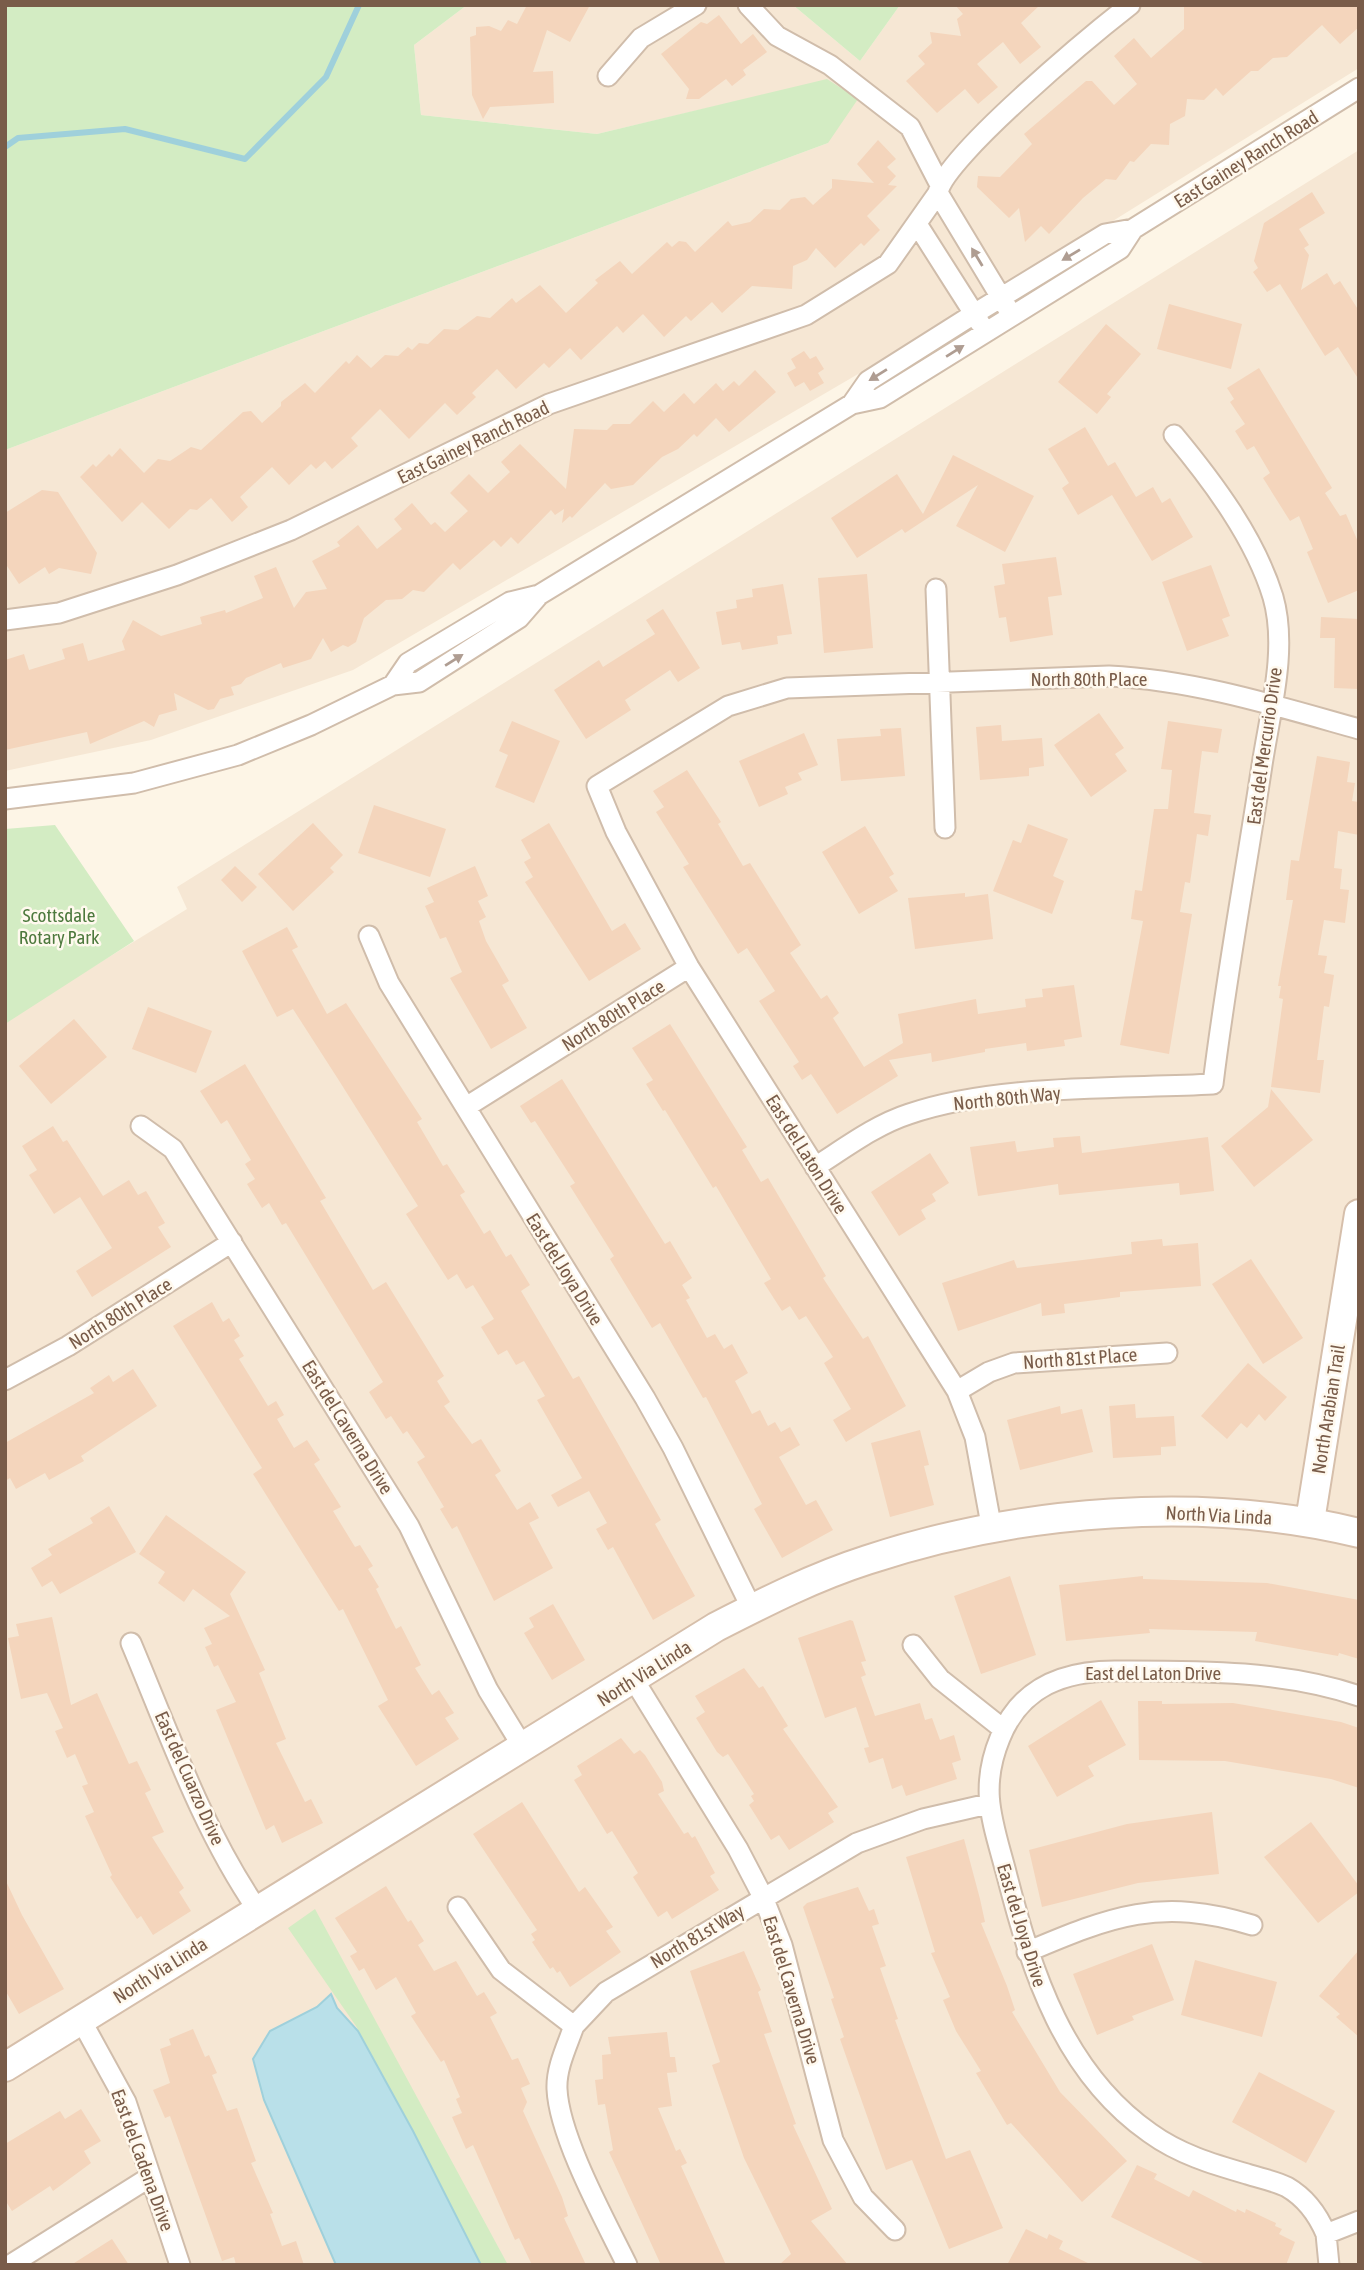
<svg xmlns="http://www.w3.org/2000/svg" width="1364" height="2270" viewBox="0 0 1364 2270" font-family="'Asap Condensed',sans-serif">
<rect width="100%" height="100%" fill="#fdf5e6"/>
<path fill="#f6e7d4" d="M467,5H793L860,61L900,5H1359V68L1005,288L353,670L151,740L5,771V450L828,143L827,80L597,134L421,115L414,45Z
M1359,150V2265H5V1021L187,909L177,887Z"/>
<path fill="#d3ecc3" d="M5,5H467L414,45L421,115L597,134L827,79L858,99L828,143L5,450Z
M793,5H900L860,61Z
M55,825L134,941L5,1024V829Z
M315,1909L508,2265H480L356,2026L288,1928Z"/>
<path fill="#b9e0e9" stroke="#9fd0db" stroke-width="2" d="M331,1994L337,2008L358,2031L413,2131L481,2265H336L264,2100L253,2059L270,2031L317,2007Z"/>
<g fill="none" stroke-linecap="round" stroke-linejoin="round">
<path stroke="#9fd0db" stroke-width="6" d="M5,147L18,138L125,129L245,159L326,77L359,5"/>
</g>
<path fill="#f4d5bc" d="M527,5H590L570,42L547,30L533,72L553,71L554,103L490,107L483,119L472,95L470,37L476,35V27L489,26L501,31L508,20L517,24Z
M955,5H1040L1021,23L1041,47L1020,64L1003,42L977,64L998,87L978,104L965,89L937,113L906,81L925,64L918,56L932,43L930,32L961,36L957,19L963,14Z
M1184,5H1359V27L1340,44L1322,25L1287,57L1273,58L1258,71H1251L1223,96L1216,88L1204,100L1187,99L1185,116L1170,124L1169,145L1151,144L1134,162L1130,161L1116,180L1106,179L1083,198L1049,234L1041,226L1025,242L1019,208L1009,218L977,187L978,176L1000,177L1032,144L1024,134L1086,81H1092L1114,105L1137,84L1114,56L1134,38L1151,58L1184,29Z
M719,15L741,44L753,34L767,52L743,70L746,75L732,86L726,79L699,99H686L689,89L661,54L701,22L707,24Z
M878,140L896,159L887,167L896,176L888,185L897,186L867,216L880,230L864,246L861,243L835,268L816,248L807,260L793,266L792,289L752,286L722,313L712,302L691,321L686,316L664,337L643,314L623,333L617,326L581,360L570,348L549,368L544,363L516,389L497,369L472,393L476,397L457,415L445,403L409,439L380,409L351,438L358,446L332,469L325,461L316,469L311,464L289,485L272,467L240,497L248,507L232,522L211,498L197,510L190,509L169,529L142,502L122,522L80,477L93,464L96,467L109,454L112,457L120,448L144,473L158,459L170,461L191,447L201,450L243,412L251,411L262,423L281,406V402L305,383L315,393L346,361L349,364L357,355L371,368L385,355L398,356L408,347L412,350L419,343L428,344L444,329L458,330L477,316L490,318L512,298L516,303L540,285L566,313L598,283L595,280L620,261L632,274L667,242L672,247L679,241L686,242L695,252L728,221L732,226L750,222L764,209L780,210L791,199L805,197L813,205L832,188V179L874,183L857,164Z
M1312,192L1325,213L1299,229L1309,245L1304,248L1309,255L1301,290L1327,273L1334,285L1340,281L1359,311V380L1338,347L1325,356L1280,284L1267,292L1253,272L1258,268L1254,261L1264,223Z
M1169,304L1242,324L1231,369L1157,349Z
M1106,324L1141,354L1107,394L1111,397L1097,414L1058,382Z
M804,351L810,359L816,356L824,369L818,373L824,383L810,391L804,382L795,387L787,373L796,368L791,359Z
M1259,368L1332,488L1325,493L1340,516L1346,514L1359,544V590L1328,603L1307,552L1313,549L1299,516L1290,521L1263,478L1270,473L1254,446L1247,450L1235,431L1245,424L1230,402L1234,399L1227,388Z
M755,370L776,392L729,432L716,418L697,437L694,434L678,449L662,457L633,485L611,489L605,483L572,518L570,516L562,523L564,509L555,515L551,510L518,544L511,537L501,547L494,540L460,570L453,563L424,592L413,590L402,599L386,600L364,618L356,642L348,647L343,645L331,652L323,638L311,659L283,668L281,663L246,678L241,684L231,687L234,695L220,699L214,709L208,710L174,693L177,710L159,715L154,727L144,721L90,744L87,732L5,750V660L24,654L29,670L65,659L62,649L83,643L88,661L125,650L122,641L133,620L161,636L202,624L200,617L225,610L226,613L263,598L254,576L276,567L294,608L306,592L327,589L312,561L340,546L337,542L358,525L377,549L402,529L394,519L412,503L431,525L435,522L445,532L468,511L450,493L469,474L488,493L510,472L501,462L520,444L566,489L574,429L607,430L613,424H630L653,401L664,412L684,393L694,404L716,383L723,391L734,381L739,386Z
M1085,427L1108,466L1115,462L1136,497L1153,487L1162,503L1170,498L1193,537L1152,561L1112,495L1078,515L1062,488L1069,483L1048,449Z
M953,455L1034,496L1005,552L956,526L978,485L905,533L902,529L857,558L831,518L897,474L923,514Z
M42,490L58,492L97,553L91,574L59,568L49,574L45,567L19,584L5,563V513Z
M1056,557L1062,595L1048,597L1053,635L1010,642L1006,617L999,618L994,586L1005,584L1002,564Z
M1211,565L1230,616L1222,619L1229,636L1187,651L1162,582Z
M867,574L873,648L824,653L818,578Z
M783,584L792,634L777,636L778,644L742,650L740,642L722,645L716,612L737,608L736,600L753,597L752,589Z
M663,609L700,668L678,682L670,670L625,700L631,710L586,739L554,690L599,660L603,667L655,634L646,620Z
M1321,617L1359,619V689L1334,688L1335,638H1320Z
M1099,713L1124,748L1115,754L1127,771L1091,797L1054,745Z
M512,721L560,741L534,803L495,787L508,755L499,751Z
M1168,721L1222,729L1218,753L1202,751L1194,813L1211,815L1208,836L1197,834L1190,883L1185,882L1180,912L1192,914L1169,1054L1120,1045L1143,921L1131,919L1135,890L1142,891L1154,809H1168L1172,770L1161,769Z
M1001,725L1002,741L1042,738L1044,766L1029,768V776L980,780L976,727Z
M901,728L905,776L841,781L837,739L881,736L880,729Z
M804,733L818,765L798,773L802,780L785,787L788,794L759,807L739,761Z
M1317,756L1350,762L1347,782L1355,783L1352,801L1359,802V835L1338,831L1334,868L1342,869L1340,889L1349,890L1345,923L1324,920L1318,955L1327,956L1324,973L1334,975L1329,1007L1324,1006L1317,1060H1324L1320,1093L1271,1087L1283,999L1279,998L1281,986H1278L1293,900H1286L1291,860L1299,861Z
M687,770L721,822L718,824L743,866L750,863L801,945L790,953L821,999L827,995L839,1013L833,1018L864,1067L903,1043L898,1014L976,999L978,1014L1026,1007L1025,999L1043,997L1042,989L1074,985L1082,1037L1064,1040L1065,1046L1027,1051L1026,1043L985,1049V1052L932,1062L931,1053L889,1060L898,1076L837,1114L811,1074L802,1080L793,1066L799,1062L759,1001L775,991L747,948L738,954L683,867L689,864L656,812L664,807L653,791Z
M374,805L446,829L430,877L358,853Z
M313,823L343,855L330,868L334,872L293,911L258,874Z
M549,823L612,931L625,923L641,949L589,981L525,882L533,877L524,862L531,858L521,840Z
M1028,824L1068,839L1053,876L1064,881L1052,914L993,891L1013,840L1021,843Z
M865,826L894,874L889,877L898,891L859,914L822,852Z
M235,866L257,887L242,902L221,880Z
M475,866L488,896L478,901L486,917L479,921L486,941L509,981L502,985L527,1028L491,1049L450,978L462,972L446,937L440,939L425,906L434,902L427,888Z
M965,893V897L988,894L993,939L915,949L908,898Z
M287,927L298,947L292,950L327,1014L346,1003L422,1119L417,1122L443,1166L447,1164L465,1192L460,1195L484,1234L490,1230L506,1257L511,1254L530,1285L521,1291L573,1379L579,1376L617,1442L661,1520L655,1524L695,1596L653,1620L613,1547L608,1550L596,1529L607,1523L589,1491L558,1507L551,1495L582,1478L537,1400L545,1396L524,1361L516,1365L507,1350L498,1355L481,1327L494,1319L473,1285L466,1289L457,1274L448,1280L406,1214L418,1206L338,1079L293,1009L277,1017L242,951Z
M148,1007L212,1031L196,1073L132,1049Z
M74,1019L107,1057L51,1104L19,1066Z
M670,1024L747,1147L742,1150L761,1182L768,1178L826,1276L823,1278L863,1339L868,1336L906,1406L846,1442L833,1420L851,1409L824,1363L833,1357L806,1316L799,1320L790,1306L782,1311L764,1283L771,1279L716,1186L713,1188L665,1110L663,1111L646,1084L653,1080L632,1048Z
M245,1064L326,1198L320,1201L373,1290L386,1282L444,1376L437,1381L450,1402L444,1406L472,1444L481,1439L501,1471L495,1475L517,1510L530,1502L539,1518L529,1523L553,1568L494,1601L457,1526L452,1529L440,1509L444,1507L417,1462L425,1457L407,1431L403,1434L391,1416L386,1419L369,1392L383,1382L286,1223L282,1225L269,1203L262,1208L247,1184L255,1179L245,1164L251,1160L227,1120L221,1124L200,1091Z
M562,1079L665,1244L670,1241L692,1278L682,1285L690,1298L686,1300L707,1338L715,1334L724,1349L732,1344L748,1373L735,1381L752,1414L760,1410L768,1426L775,1422L781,1432L790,1427L800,1445L779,1457L806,1505L816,1500L833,1530L782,1558L754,1509L762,1504L706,1397L703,1398L660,1323L652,1328L610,1259L614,1256L570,1186L575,1183L535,1121L531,1123L520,1106Z
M1271,1089L1313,1140L1254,1187L1221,1146L1268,1107Z
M53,1126L63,1142L67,1140L103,1196L129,1180L138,1195L146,1191L165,1223L158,1227L171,1247L92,1297L76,1271L112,1248L80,1197L54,1214L29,1175L37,1170L22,1146Z
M1080,1136L1082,1153L1208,1137L1214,1191L1180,1195L1179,1183L1059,1195L1058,1184L978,1196L970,1147L1015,1141L1017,1152L1054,1147L1053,1138Z
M930,1153L949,1183L932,1194L936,1201L921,1210L926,1219L899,1236L871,1192Z
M1162,1239L1163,1246L1198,1243L1201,1286L1120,1292V1297L1064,1304L1065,1313L1042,1316L1041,1303L958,1331L942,1283L1014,1260L1017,1268L1132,1254L1131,1242Z
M1251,1259L1303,1338L1263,1364L1212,1284Z
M212,1302L223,1322L229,1318L240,1336L234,1340L244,1356L239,1359L268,1406L276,1401L284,1415L277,1419L294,1448L307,1440L320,1460L314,1464L341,1507L333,1511L355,1547L360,1545L373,1566L368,1569L379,1587L376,1589L396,1629L401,1626L421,1665L415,1668L432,1695L439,1690L454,1713L445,1718L459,1739L416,1766L378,1706L388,1700L343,1609L339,1611L253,1474L262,1468L173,1326Z
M1248,1363L1287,1397L1265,1421L1259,1414L1247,1428L1241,1423L1227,1439L1201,1416Z
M133,1369L157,1406L81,1456L84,1461L49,1480L45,1473L16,1489L10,1478L5,1481V1443L94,1393L90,1388L109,1375L113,1382Z
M1135,1404L1136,1418L1174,1416L1176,1446L1161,1447V1455L1113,1458L1109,1406Z
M1060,1406L1061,1414L1082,1409L1093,1452L1020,1470L1007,1420Z
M920,1430L929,1465L924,1466L934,1505L890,1517L871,1443Z
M109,1506L136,1552L60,1594L52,1581L42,1587L31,1568L52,1555L48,1549L93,1523L90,1518Z
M166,1515L246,1572L230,1594L265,1670L259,1673L286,1739L276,1743L305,1802L311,1799L323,1823L282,1843L274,1825L266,1830L216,1710L236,1702L218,1665L214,1667L205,1647L212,1644L204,1628L230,1616L193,1589L184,1602L158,1583L165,1572L139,1554Z
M1010,1576L1036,1655L981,1674L954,1596Z
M1143,1576V1579L1267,1583L1359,1600V1659L1339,1653L1338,1656L1255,1641L1257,1632L1149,1629L1150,1633L1066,1641L1059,1585Z
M553,1604L585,1660L552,1680L524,1633L534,1627L529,1618Z
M52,1617L71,1705L97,1693L129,1764L137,1761L151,1790L145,1793L164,1832L152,1837L184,1888L179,1892L191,1911L153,1935L141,1916L137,1919L110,1877L112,1875L85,1816L94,1812L82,1786L88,1784L75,1754L67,1758L55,1731L63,1728L47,1693L21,1699L8,1638L19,1636L16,1624Z
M850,1620L853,1621L866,1661L861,1662L866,1675L861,1677L875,1716L920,1703L925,1720L932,1718L940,1740L954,1735L961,1760L952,1763L957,1779L906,1796L902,1785L892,1789L883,1758L869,1763L864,1748L869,1747L856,1707L825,1718L798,1638Z
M744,1668L759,1688L763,1686L788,1726L783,1729L838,1807L828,1813L834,1822L789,1850L779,1835L771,1840L749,1805L754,1801L751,1796L754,1794L728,1754L723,1757L717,1752L696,1718L705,1712L695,1696Z
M1101,1700L1126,1745L1088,1766L1094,1776L1057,1797L1028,1746Z
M1138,1701H1162V1704L1233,1703L1341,1722L1359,1728V1788L1331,1779L1225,1761L1139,1760Z
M621,1738L634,1754L640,1750L645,1755L662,1782L664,1791L658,1794L684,1834L688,1832L692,1838L695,1836L715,1873L710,1876L719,1890L672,1919L667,1911L658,1917L633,1877L638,1873L612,1831L607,1834L574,1780L582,1775L577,1766Z
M522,1802L579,1892L585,1887L613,1927L606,1931L621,1952L570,1987L560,1971L557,1973L553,1967L550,1969L532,1942L535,1940L531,1934L537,1930L473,1834Z
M1212,1812L1219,1874L1138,1883L1042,1907L1029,1850L1127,1824Z
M1311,1822L1359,1886V1892L1318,1923L1264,1857Z
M964,1839L980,1899L985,1922L981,1923L1007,1986L1015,2010L1012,2012L1060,2092L1127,2161L1082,2202L1011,2123L1007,2125L976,2073L981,2071L956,2031L943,2000L950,1997L931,1953L935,1952L906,1857Z
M5,1879L22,1915L64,1989L19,2014L5,1990Z
M386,1886L408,1922L411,1920L424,1941L418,1945L434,1971L456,1961L477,1996L484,1992L497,2013L490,2017L512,2060L518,2058L530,2084L521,2088L527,2102L523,2111L562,2197L568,2216L564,2218L586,2265H532L519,2238L515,2240L473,2145L466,2149L452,2117L462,2113L456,2099L460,2097L444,2060L441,2062L411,2016L416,2013L396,1977L376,1990L364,1968L359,1971L350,1956L357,1952L335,1918Z
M858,1887L869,1911L874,1909L879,1924L872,1926L886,1966L880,1968L898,2019L895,2020L946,2159L970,2150L1003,2228L949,2249L912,2160L886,2170L840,2039L844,2037L831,1999L834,1998L803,1907L807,1903Z
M1152,1944L1174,2000L1132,2016L1134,2020L1097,2035L1073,1974Z
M1359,1950V2037L1336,2017L1340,2014L1319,1996Z
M744,1951L761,1990L758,1992L772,2032L764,2034L796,2124L793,2125L832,2209L811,2221L848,2265H779L791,2254L744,2158L712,2065L720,2062L690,1971Z
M1195,1960L1277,1982L1262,2037L1181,2015Z
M193,2029L205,2057L209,2055L217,2073L212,2075L227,2111L237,2108L256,2161L251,2163L273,2213L270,2214L282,2246L296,2241L304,2265H236L234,2257L222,2261L170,2116L165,2118L153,2090L170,2083L160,2049L171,2045L169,2039Z
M667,2032L670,2057H675L677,2072L667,2073L672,2106L658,2108L676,2151L680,2149L687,2163L681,2166L726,2265H661L609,2152L613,2150L605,2104L598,2105L595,2080L603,2079L602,2055L611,2054L608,2037Z
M1259,2072L1335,2111L1306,2163L1232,2122Z
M81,2109L101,2141L84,2151L91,2163L53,2191L50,2186L12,2211L5,2200V2144L60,2111L65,2119Z
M1137,2165L1157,2174L1154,2179L1189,2197L1193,2190L1236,2212L1237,2209L1245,2213L1246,2209L1276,2223L1275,2226L1282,2229L1279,2234L1295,2242L1286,2265H1207L1111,2217Z
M1026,2229L1047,2239L1049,2234L1063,2241L1059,2249L1092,2265H1007Z
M112,2239L129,2265H71Z"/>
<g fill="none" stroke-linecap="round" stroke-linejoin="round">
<g stroke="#d0bdab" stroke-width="23">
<path id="street" d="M748,5L777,36L830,65L910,127L939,183
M608,76L641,38L696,5
M938,193L1008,309
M917,224L980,323
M852,404L868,381L974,314L1105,234L1133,229L1359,88
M936,589L945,828
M5,620L59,613L177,575L291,530L549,404L806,315L888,264L938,193C943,158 1094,33 1130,5
M393,685L408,663L510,602L539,595L852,404L880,398L1120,249L1133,229
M5,799L134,783L238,755L311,725L393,685L419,682L519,618L539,595
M369,936L389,983L645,1398L673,1448L752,1609
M466,1107L689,967
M141,1126L173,1149L409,1526L488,1690L524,1749
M815,1167C845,1148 875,1125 909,1114C996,1084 1120,1089 1213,1084C1226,977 1246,871 1262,765C1270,712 1288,649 1273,597C1255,538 1213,482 1174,435
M5,1380L68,1346L232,1242
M957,1391L989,1372L1014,1363L1167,1353
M992,1530L975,1437L957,1391L689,967L616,832L597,786L728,706L787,688L1109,676C1194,680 1277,706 1359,729
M131,1643C169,1733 202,1829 257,1909
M913,1645L940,1679L1003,1729
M634,1680L738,1849L763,1897L782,1945L833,2140L863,2197L895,2230
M458,1907L501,1970L574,2026L606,1992L857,1843L923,1819L988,1804
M1027,1952C1112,1916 1160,1897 1252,1925
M81,2020L126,2102L180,2265
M574,2026C567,2046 556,2068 557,2089C559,2137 605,2220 627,2265
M1326,2234C1318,2215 1306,2198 1287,2187C1275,2181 1259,2178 1247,2174C1212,2164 1179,2154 1150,2133C1064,2073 1032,1973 1007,1876C994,1825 978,1791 1000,1738C1021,1686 1065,1670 1119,1671C1198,1671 1282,1670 1359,1696
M10,2265L150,2177
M1329,2265L1326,2234L1359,2221"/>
</g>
<g stroke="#d6bfab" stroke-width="32">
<path id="secondary" d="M1310,1521L1359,1214
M5,2067L716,1627C765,1602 814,1577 867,1560C1018,1510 1203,1495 1359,1533"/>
</g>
<use href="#street" stroke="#fff" stroke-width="19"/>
<use href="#secondary" stroke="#fff" stroke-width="28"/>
</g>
<defs><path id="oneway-solid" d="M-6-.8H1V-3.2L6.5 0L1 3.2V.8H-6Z" transform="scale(1.75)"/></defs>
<g fill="#af9d92">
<use href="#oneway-solid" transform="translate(1071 255) rotate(149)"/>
<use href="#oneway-solid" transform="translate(977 257) rotate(-121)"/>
<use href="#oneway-solid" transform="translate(955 351) rotate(-32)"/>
<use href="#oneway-solid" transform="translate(878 375) rotate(148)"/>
<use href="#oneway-solid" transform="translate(454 660) rotate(-32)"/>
</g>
<g text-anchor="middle" stroke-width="5" stroke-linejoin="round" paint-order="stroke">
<g font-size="19" fill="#795c49" stroke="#fff9ee">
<text transform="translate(1246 159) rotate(-32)" y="7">East Gainey Ranch Road</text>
<text transform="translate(473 442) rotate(-26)" y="7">East Gainey Ranch Road</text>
<text x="1089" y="686">North 80th Place</text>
<text transform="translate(1264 746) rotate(-82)" y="7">East del Mercurio Drive</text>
<text transform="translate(613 1015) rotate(-32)" y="7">North 80th Place</text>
<text transform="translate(1007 1098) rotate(-6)" y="7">North 80th Way</text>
<text transform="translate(807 1154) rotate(58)" y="7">East del Laton Drive</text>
<text transform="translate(565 1269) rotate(58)" y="7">East del Joya Drive</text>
<text transform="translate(120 1313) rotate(-32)" y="7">North 80th Place</text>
<text transform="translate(1080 1358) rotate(-4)" y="7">North 81st Place</text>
<text transform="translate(1328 1409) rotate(-81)" y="7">North Arabian Trail</text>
<text transform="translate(348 1427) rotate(58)" y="7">East del Caverna Drive</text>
<text transform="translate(1219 1515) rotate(3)" y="7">North Via Linda</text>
<text transform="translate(644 1673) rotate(-32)" y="7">North Via Linda</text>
<text x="1153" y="1680">East del Laton Drive</text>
<text transform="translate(190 1778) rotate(66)" y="7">East del Cuarzo Drive</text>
<text transform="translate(1022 1925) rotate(73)" y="7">East del Joya Drive</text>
<text transform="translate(697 1936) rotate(-31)" y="7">North 81st Way</text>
<text transform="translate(160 1970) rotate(-32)" y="7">North Via Linda</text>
<text transform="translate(792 1990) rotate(73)" y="7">East del Caverna Drive</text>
<text transform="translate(143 2160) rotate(70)" y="7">East del Cadena Drive</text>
</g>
<g font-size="19" fill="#4d793d" stroke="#fff9ee">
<text x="59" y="922">Scottsdale<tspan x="59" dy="22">Rotary Park</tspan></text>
</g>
</g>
<rect width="1364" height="2270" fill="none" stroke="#795c49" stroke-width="14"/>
</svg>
